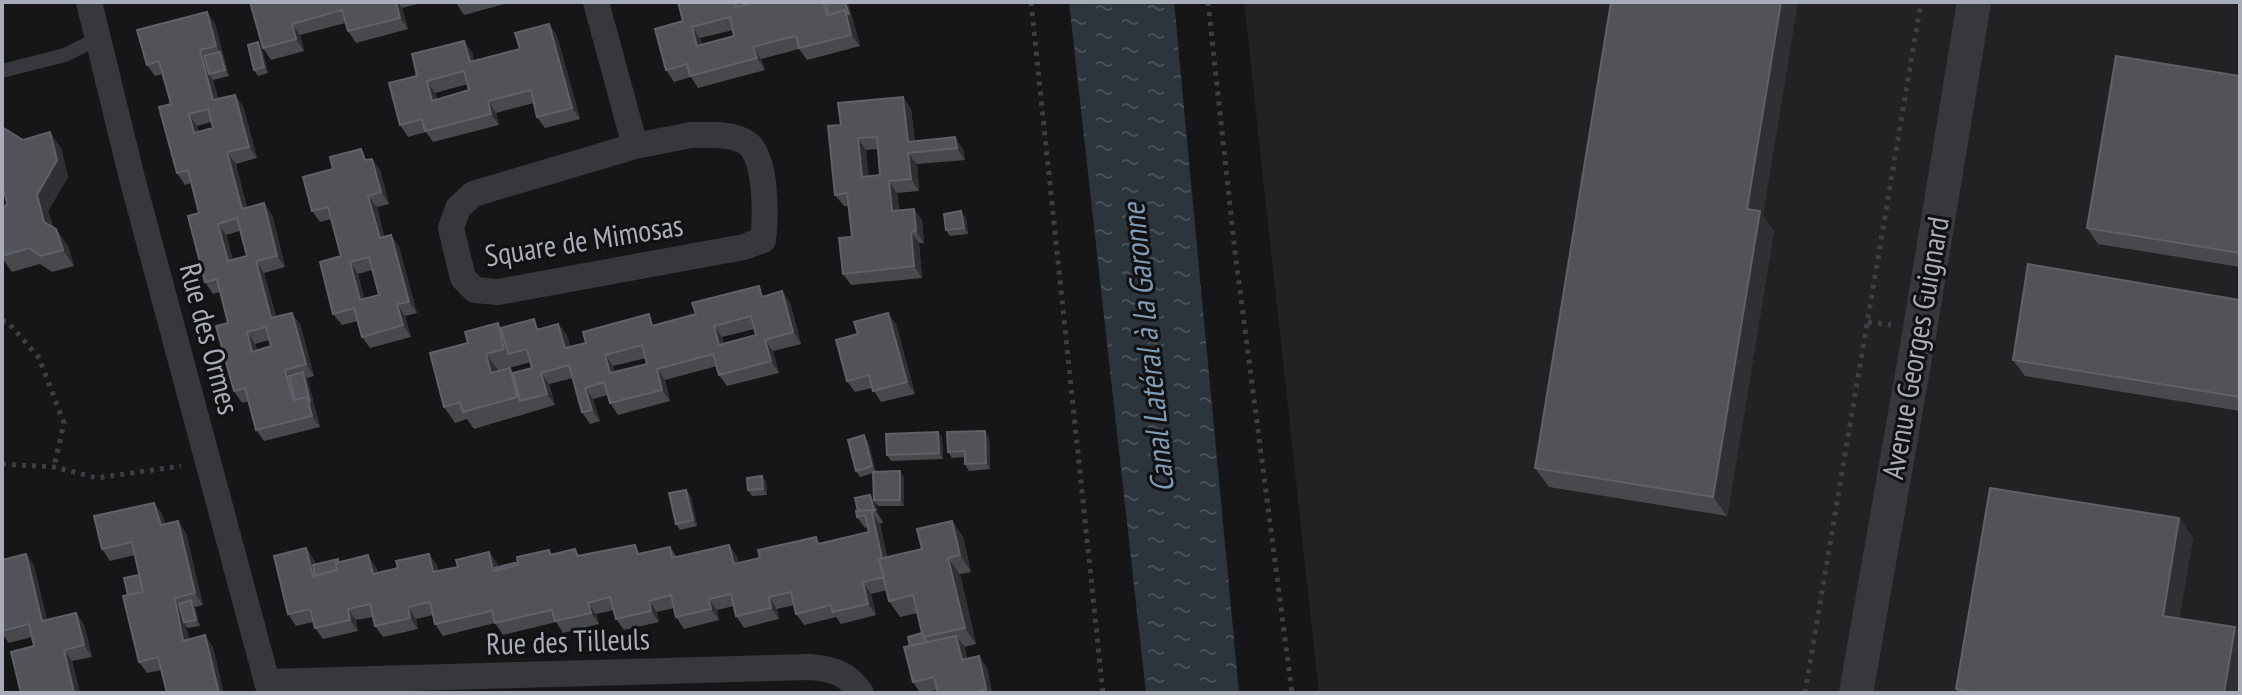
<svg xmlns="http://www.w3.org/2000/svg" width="2242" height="695" viewBox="0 0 2242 695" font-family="'PT Sans Narrow',sans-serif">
<defs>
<pattern id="water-ripples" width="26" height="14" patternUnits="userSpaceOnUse" patternTransform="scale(2)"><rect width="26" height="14" fill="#2c353c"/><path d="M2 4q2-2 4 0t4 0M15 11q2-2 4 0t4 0" fill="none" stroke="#485056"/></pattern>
</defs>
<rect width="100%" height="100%" fill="#161618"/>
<path fill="#222225" d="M1244,2H2240V693H1319Z"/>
<path fill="url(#water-ripples)" d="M1069,2H1174L1239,693H1146Z"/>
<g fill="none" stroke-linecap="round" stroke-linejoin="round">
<path stroke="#3d3f44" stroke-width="5" stroke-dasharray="4 6" stroke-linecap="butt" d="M1031,2L1103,693
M1208,2L1235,252L1292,693
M2,321H7L39,358L64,423L54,467
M1868,322L1891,325
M2,464L54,467L97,478L181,466
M1805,693L1921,2"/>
<path stroke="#37383d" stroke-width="14" d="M2,71L65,55L99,38"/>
<path stroke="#37383d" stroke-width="26" d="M89,2L132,178L270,693
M596,2L635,146
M691,135C708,135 733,133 747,143C767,157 766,217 763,240L744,247L498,292L475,290L463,278L451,228L458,208L473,194L635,146Z
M267,682L810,667C833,669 847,673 861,693"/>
<path stroke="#37383d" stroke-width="34" d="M1856,693L1920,329L1974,2"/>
</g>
<path fill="#47494d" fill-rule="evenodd" d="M250,2H425L402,8L408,29L356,43L348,31L345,23L300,35L304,51L271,60L263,48Z
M461,2H512L464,15L456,3Z
M739,2L740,6L756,2H828L829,3L846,2L849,6L860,46L807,60L799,49L761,59L765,70L698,88L691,77L674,82L666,70L683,21ZM733,30L734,36L702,44L700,38Z
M207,12L215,24L229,76L213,80L218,99L243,106L257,158L236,164L247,208L264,203L272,215L285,267L264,273L276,317L300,324L314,376L307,378L320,427L264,441L256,430L249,401L242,403L234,391L228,323L220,292L213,294L205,282L199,213L191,183L185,185L177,173L171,104L162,74L155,76L147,65ZM211,122L213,128L199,132L197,126ZM240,231L247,256L233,260L226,235ZM269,340L271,346L257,350L255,344Z
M549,24L557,36L580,119L545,128L537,117L534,103L496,113L499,125L433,142L426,132L408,137L400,125L417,76L472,52L474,61L520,49ZM468,84L469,90L437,99L435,93Z
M258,42L262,49L268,73L258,76L254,70Z
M2240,76V267L2098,244L2087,228Z
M903,97L911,109L915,142L963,149L965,160L917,164L919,191L897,193L899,210L914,209L922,220L924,243H919L922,278L851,285L843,274L852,237L848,206H844L835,195L841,125ZM878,149L880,175L868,176L866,150Z
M2,127L23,140L61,148L68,177L48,211L53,227L56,229L68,246L74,266L52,272L40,264L12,272L2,258V212L7,203L2,186Z
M372,159L380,170L389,204L377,207L384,237L391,235L399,247L417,313L405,316L411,337L370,348L362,337L358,321L342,325L333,314L341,256L331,219L320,222L312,211L369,160ZM372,270L379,295L364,298L358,274Z
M1763,216L1774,231L1727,516L1549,487L1535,468Z
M966,218L968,234L950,236L946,230Z
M782,291L790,303L801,344L773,351L779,373L727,386L719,375L717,366L665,380L670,401L618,415L610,403L608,395L593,399L600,421L590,424L582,412L573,378L549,384L555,405L474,429L467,419L455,423L444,407L468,343L498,323L501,328H541L558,324L567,335L570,347ZM754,329L756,335L723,343L722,337ZM646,358L647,364L615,372L613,366ZM531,362L532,368L513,373L498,371Z
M2240,300V411L2025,376L2013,360Z
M896,324L915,394L881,402L872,388L855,392L847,381Z
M938,432L942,438L943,459L891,461L887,455Z
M989,437L990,469L969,471L965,464V457L952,458L948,452Z
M868,441L876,472L904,477V506H878L875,502L878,514L883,522L880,524L887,557L922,549L952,521L963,537L971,572L960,574L976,644L964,647L967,659L979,656L987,668L992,693H938L937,690L920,693L913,682L910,646L922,633L917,613L900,617L889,601L887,590L871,594L876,615L841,624L836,617L804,625L796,614L794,605L777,609L779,619L744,628L736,616L734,606L717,610L719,620L684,629L676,617L674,608L657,612L659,622L624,630L616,619L614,610L596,614L599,624L563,633L556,622L503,635L495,623L443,636L435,624L433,615L416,619L418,629L383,637L375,626L373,617L356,620L358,631L323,639L315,628L313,622L296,626L288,614L306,548L314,560L315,564L338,559L340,562L376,567L378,573L437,565L438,571L497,563L498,567L518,562L549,550L552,554L575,549L579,555L642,553L670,547L677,557L737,556L739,563L869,532L868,527L865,528L857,517L858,511L870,495L874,500L873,473L860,477L856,471Z
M762,476L766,482L767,495L752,496L748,490Z
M691,496L697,526L680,530L676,524Z
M154,503L162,514L165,524L186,533L203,605L195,607L200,626L188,628L186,626L189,640L213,647L162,670L147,673L139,662L128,595L139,575L135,555L110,561L102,549Z
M2179,518L2193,538L2179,618L2235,627L2240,635V693H1958L1956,689Z
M26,554L34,566L47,620L76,613L84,625L92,657L72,661L80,693H21L34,646L32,637L9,643L2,634V560Z"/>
<path fill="#2f3033" d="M396,2H398L402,8L408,29L400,18Z
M823,2H828L833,20L827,15Z
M845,2L849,6L860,46L851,35L845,10Z
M1781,2H1798L1763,216L1774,231L1727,516L1713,497L1747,209Z
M207,12L215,24L229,76L225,70L220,52L216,46Z
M292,24L300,35L304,51L296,39Z
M549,24L557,36L580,119L572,108Z
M692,27L700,38L705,57L697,46Z
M464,41L472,52L478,74L470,62Z
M258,42L262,49L268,73L264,67Z
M753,47L761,59L765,70L757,58Z
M200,50L208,62L209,74L213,80L221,112L213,100Z
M427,81L435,93L440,112L432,101Z
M235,95L243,106L257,158L249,147Z
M903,97L911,109L916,154L908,142Z
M488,101L496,113L499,125L491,114Z
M189,114L197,126L202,145L194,133Z
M50,132L61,148L68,177L48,211L55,238L44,222L37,195Z
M955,137L963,149L965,160L957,148Z
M858,138L866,150L870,188L862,177Z
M227,152L236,164L250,221L242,209Z
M908,153L917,164L919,191L911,179Z
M372,159L380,170L389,204L381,192Z
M889,181L897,193L900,223L892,211Z
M368,196L377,207L388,250L380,238Z
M264,203L272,215L285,267L277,256Z
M914,209L922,220L924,243L916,231Z
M961,211L966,218L968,234L964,228Z
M218,224L226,235L236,272L228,261Z
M56,229L68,246L74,266L63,250Z
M911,232L919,243L922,278L914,266Z
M391,235L399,247L417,313L409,302Z
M256,261L264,273L279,330L271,318Z
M350,262L358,274L368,311L360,300Z
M782,291L790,303L801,344L793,332Z
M397,304L405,316L411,337L403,325Z
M292,313L300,324L314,376L306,364Z
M888,313L896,324L915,394L907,382Z
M498,323L509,339L508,354L504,349Z
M558,324L567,335L573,360L565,348Z
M714,326L722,337L727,356L719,345Z
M247,332L255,344L260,363L252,352Z
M765,340L773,351L779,373L771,361Z
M486,354L498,370L503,389L491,373Z
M605,355L613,366L618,384L610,373Z
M510,368L521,384L520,401L517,397Z
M657,369L665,380L670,401L662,390Z
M285,370L293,382L299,405L293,400Z
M303,372L307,378L320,427L312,416L307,397Z
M541,373L549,384L555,405L547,394Z
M585,388L593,399L600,421L592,410Z
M985,431L989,437L990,469L986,463Z
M938,432L942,438L943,459L939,453Z
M864,435L868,441L876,472L872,466Z
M900,471L904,477V506L900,500Z
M762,476L766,482L767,495L763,489Z
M686,490L691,496L697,526L693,520Z
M870,495L875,501L878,514L874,511Z
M154,503L162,514L169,537L161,525Z
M872,513L880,524L894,588L886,577Z
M2179,518L2193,538L2177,635L2163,616Z
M178,521L186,533L203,605L195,593Z
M952,521L963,537L971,572L960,555Z
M729,545L737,556L742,576L734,564Z
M306,548L314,560L319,581L313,576Z
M489,552L497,563L500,576L493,571Z
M26,554L34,566L50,633L42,621Z
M429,554L437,565L441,584L433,572Z
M368,555L376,567L381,586L373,574Z
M948,558L960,574L976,644L965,628Z
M863,582L871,594L876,615L868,604Z
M769,597L777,609L779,619L771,608Z
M175,598L183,610L184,622L186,626L192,652L183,641Z
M709,599L717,610L719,620L711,609Z
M191,600L195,607L200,626L196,620Z
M649,601L657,612L659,622L651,611Z
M588,603L596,614L599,624L591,613Z
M408,607L416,619L418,629L410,618Z
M348,609L356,620L358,631L350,620Z
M76,613L84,625L92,657L84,645Z
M2235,627L2240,635V693H2224Z
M205,635L213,647L224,693H219Z
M956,636L965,647L970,672L962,660Z
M64,650L72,661L80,693H74Z
M979,656L987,668L992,693H989L986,689Z"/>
<path fill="#525359" stroke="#5f6168" stroke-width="2" fill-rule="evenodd" d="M250,2H396L400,18L348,31L342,10L292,24L296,39L263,48Z
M678,2H734L735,7L756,2H823L827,15L845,10L851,35L799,48L796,36L775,41L753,47L757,58L690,76L687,64L666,70L655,29L683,21ZM730,17L734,36L697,46L692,27Z
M834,2H845L849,15L845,10L829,15L826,4Z
M1611,2H1781L1747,209L1760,211L1713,497L1535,468Z
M207,12L216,46L200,50L213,100L235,95L249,147L227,152L242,209L264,203L277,256L256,261L271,318L292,313L306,364L285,370L293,400L307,397L312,416L256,430L245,388L234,391L216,326L228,323L217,279L205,282L188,216L199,213L188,170L177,173L159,107L171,104L159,61L147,65L137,30ZM208,109L213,128L194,133L189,114ZM237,218L247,256L228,261L218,224ZM266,327L271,346L252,352L247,332Z
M549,24L572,108L537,117L531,90L488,101L491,114L425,131L422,119L400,125L389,83L417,76L412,54L464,41L470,62L520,49L515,33ZM464,71L469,90L432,101L427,81Z
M258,42L264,67L254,70L248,45Z
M220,52L225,70L209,74L204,56Z
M2116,56L2240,76V253L2087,228Z
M903,97L908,142L955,137L957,148L908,153L911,179L889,181L892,211L914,209L916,231L911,232L914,266L843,274L839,238L852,237L847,193L835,195L828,126L841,125L838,103ZM877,137L880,175L862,177L858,138Z
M2,127L23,140L50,132L57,160L37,195L44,222L56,229L63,250L41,256L29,248L2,256V212L7,203L2,183Z
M361,149L365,160L372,159L381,192L368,196L380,238L391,235L409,302L397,304L403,325L362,337L354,308L333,314L320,262L341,256L328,207L312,211L303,177L333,169L330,157ZM369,257L379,295L360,300L350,262Z
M961,211L964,228L946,230L944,214Z
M2028,264L2240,300V397L2013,360Z
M759,286L762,297L782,291L793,332L765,340L771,361L719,375L713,354L657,369L662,390L610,403L604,382L585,388L592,410L582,412L569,365L541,373L547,394L520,401L513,373L532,368L527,349L508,354L501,328L534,319L537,330L558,324L565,348L586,343L583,332L649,314L652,326L696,314L692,303ZM751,316L756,335L719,345L714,326ZM642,345L647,364L610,373L605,355Z
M888,313L907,382L873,391L869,375L847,381L836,340L858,334L854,322Z
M498,323L504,349L486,354L491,373L510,368L517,397L463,412L460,402L444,407L430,353L468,343L465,332Z
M303,372L310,402L307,397L295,400L289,376Z
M985,431L986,463L965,464V451L948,452L947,432Z
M938,432L939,453L887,455L886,434Z
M864,435L872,466L856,471L848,440Z
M900,471V500H874L873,472Z
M762,476L763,489L748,490L747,478Z
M1990,488L2179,518L2163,616L2235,627L2224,693H1979L1956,689Z
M686,490L693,520L676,524L669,493Z
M870,495L874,510L858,511L855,498Z
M154,503L161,525L178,521L195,593L175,598L183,641L205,635L219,693H167L158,657L139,662L123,596L143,592L132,542L102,549L94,516Z
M875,510L872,513L882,558L879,559L884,577L863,582L868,604L833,612L831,605L796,614L791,592L769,597L771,608L736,616L731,594L709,599L711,609L676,617L671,595L649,601L651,611L616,619L610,597L588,603L591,613L555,621L552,610L495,623L492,611L435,624L430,602L408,607L410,618L375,626L370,604L348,609L350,620L315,628L310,609L288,614L274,556L306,548L313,576L337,570L336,563L368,555L373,574L398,568L396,561L429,554L433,572L458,567L456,560L489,552L493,571L518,565L517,557L549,550L550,555L575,549L577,556L635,545L638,554L670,547L672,558L729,545L734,564L760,558L758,550L790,543L816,537L818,544L869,532L865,515L857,517L856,511Z
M952,521L960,555L948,558L965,628L923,637L913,595L889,601L879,559L922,549L917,529Z
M26,554L42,621L76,613L84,645L64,650L74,693H21L11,652L34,646L29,624L2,631V560Z
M338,559V562L336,563L337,570L315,576L313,565Z
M518,562V565L496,570L495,568Z
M139,575L143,592L128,595L124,578Z
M191,600L196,620L184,622L179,604Z
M922,633L927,642L910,646L908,637Z
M956,636L962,660L979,656L986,689L972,693H938L934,677L913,682L904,647Z"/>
<g text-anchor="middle" stroke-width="6" stroke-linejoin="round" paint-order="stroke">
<g font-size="30" fill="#a8adb8" stroke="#111113">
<text transform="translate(584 241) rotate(-9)" y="10">Square de Mimosas</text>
<text transform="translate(209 339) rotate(75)" y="10">Rue des Ormes</text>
<text transform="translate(1916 348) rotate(-80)" y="10">Avenue Georges Guignard</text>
<text transform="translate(568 642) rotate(-2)" y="10">Rue des Tilleuls</text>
</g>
<g font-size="32" font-style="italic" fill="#7f9bb3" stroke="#111113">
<text transform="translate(1148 348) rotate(-96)" y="11">Canal Latéral à la Garonne</text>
</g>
</g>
<rect width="2242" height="695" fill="none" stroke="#a8adb8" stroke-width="8"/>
</svg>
